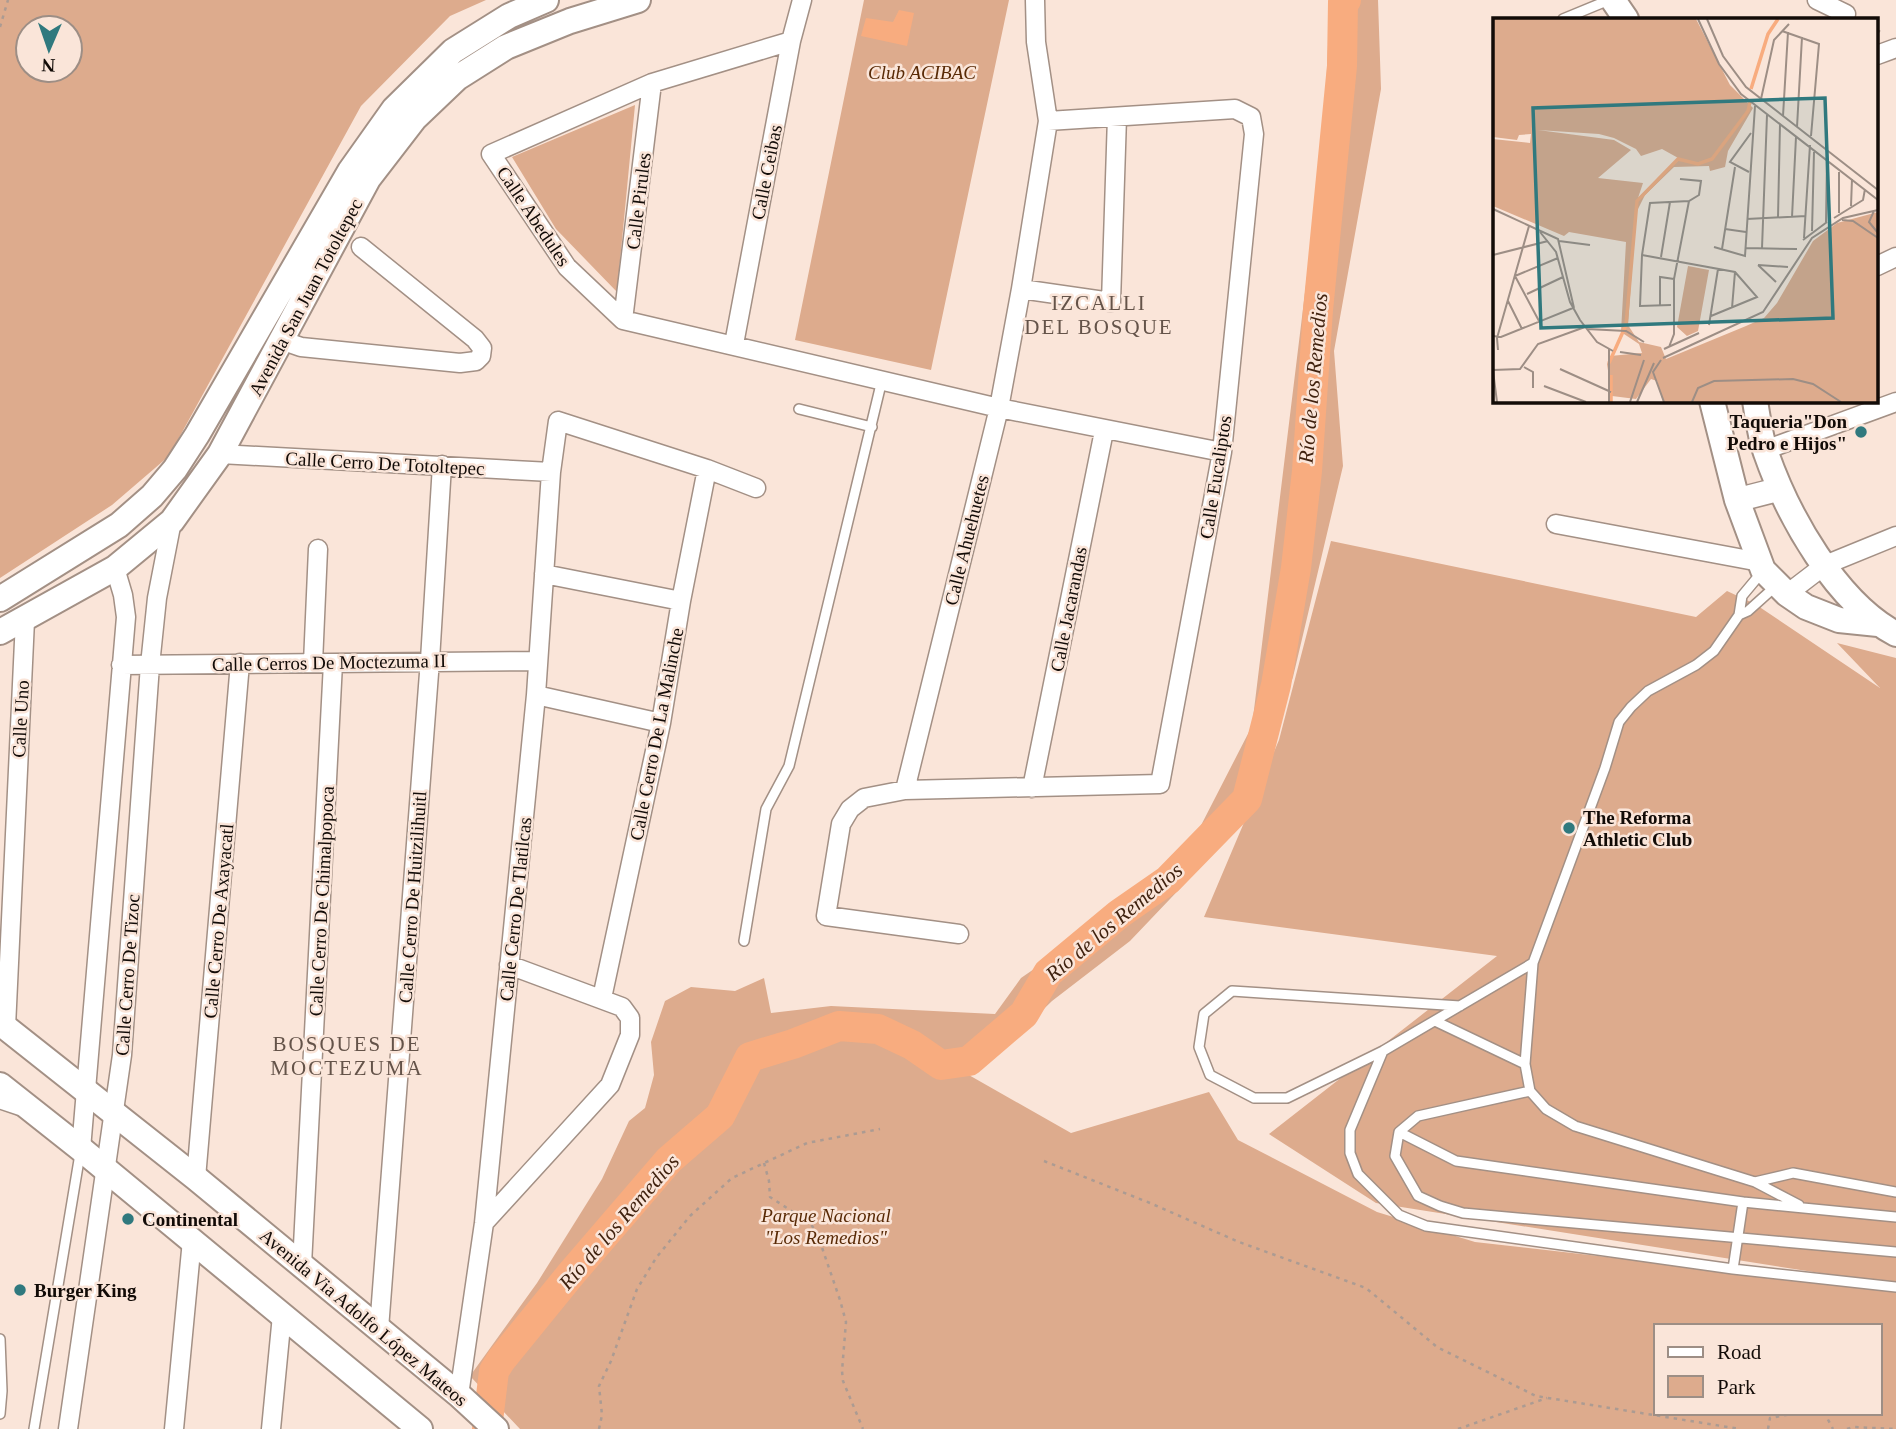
<svg xmlns="http://www.w3.org/2000/svg" width="1896" height="1429" viewBox="0 0 1896 1429" font-family="'Times New Roman',serif">
<rect width="100%" height="100%" fill="#fae5d9"/>
<path fill="#ddab8d" fill-rule="evenodd" d="M0,0H486L450,16L361,106L169,456L112,505L0,578ZM28,28H70V70H28Z
M864,0H1009L931,370L795,340Z
M1330,0H1378L1381,89L1334,351L1343,466L1293,677L1246,812L1190,878L1130,941L1052,1001L1011,1041L953,1066L1071,1133L1209,1092L1238,1140L1377,1212L1475,1242L1896,1290V1429H520L470,1376L537,1283L602,1179L629,1121L645,1108L654,1075L651,1042L665,1001L691,987L735,991L764,978L771,1013L831,1006L995,1014L1021,978L1076,940L1194,839L1252,726L1324,137ZM1656,1326H1880V1413H1656Z
M635,105L617,292L556,229L512,157Z
M1331,541L1696,617L1727,591L1755,604L1880,688L1837,643L1896,658V1285L1376,1203L1269,1134L1497,956L1204,917L1279,740Z"/>
<path fill="#f8ac7f" d="M899,10L914,13L907,46L861,36L866,18L893,22Z"/>
<g fill="none" stroke-linecap="round" stroke-linejoin="round">
<path stroke="#f8ac7f" stroke-width="30" d="M487,1429L494,1371L501,1360L571,1274L669,1160L720,1116L750,1057L793,1044L839,1026L878,1029L912,1045L941,1065L969,1061L1024,1014L1048,973L1119,914L1168,880L1247,799L1276,685L1296,568L1307,471L1318,310L1342,66L1343,2L1346,0"/>
<g stroke="#a39085" stroke-width="12">
<path id="service" d="M1563,19L1609,0
M799,409L872,427
M1739,615L1742,596L1762,572
M744,941L766,809L789,766L882,380
M1533,963L1525,1064L1530,1091L1546,1109L1575,1126L1755,1182L1793,1173L1896,1192
M1460,1006L1232,991L1204,1014L1199,1047L1210,1075L1254,1098H1287L1383,1051L1533,963L1605,768L1619,722L1631,707L1648,691L1696,665L1714,651L1739,615L1748,611L1777,585
M1435,1021L1525,1064
M1383,1051L1350,1130V1153L1358,1174L1399,1215L1426,1226L1733,1269L1896,1287
M1530,1091L1418,1116L1399,1132L1395,1156L1418,1196L1440,1206L1463,1213L1896,1252
M0,1104L18,1110
M1399,1132L1456,1161L1743,1202L1896,1217
M1755,1182L1799,1205
M1733,1269L1743,1202
M0,1339L2,1391L0,1414
M34,1429L80,1154"/>
</g>
<g stroke="#a39085" stroke-width="21">
<path id="minor" d="M1817,0L1846,14
M791,41L652,83L491,154L567,267L623,320L999,408L1222,452
M1877,55L1896,48
M1877,266L1896,257
M1021,289L1111,302L1117,117
M623,320L652,83
M281,340L301,347L460,363L476,361L481,356L482,348L475,339L361,247
M734,344L791,41L802,0
M1765,450L1896,402
M220,454L551,472
M1556,524L1760,562
M544,574L681,601
M1787,594L1825,565L1896,536
M313,663L318,549
M121,665L538,661
M536,695L661,723
M1032,788L1104,431
M905,790L999,408L1021,289L1048,121L1036,42L1035,0
M959,934L826,916L841,824L850,809L864,798L905,790L1160,784L1222,452L1254,134L1251,117L1235,109L1048,121
M602,998L661,723L681,601L707,469
M6,1027L25,620
M81,1149L126,617L123,595L115,568
M196,1178L240,663
M484,1223L610,1085L630,1035V1018L622,1007L509,965
M302,1265L333,663
M379,1329L430,660L442,465
M459,1395L484,1223L536,695L551,472L558,421L707,469L756,488
M68,1429L122,1055L150,665L157,598L172,521
M174,1429L192,1240
M271,1429L282,1315"/>
</g>
<g stroke="#a39085" stroke-width="26">
<path id="tertiary" d="M1737,500L1780,489"/>
</g>
<g stroke="#a39085" stroke-width="28">
<path id="secondary" d="M1613,0L1626,19
M1712,401L1737,500L1763,570L1787,594L1806,607L1839,620L1878,624
M1755,401C1758,418 1760,437 1766,453C1788,516 1836,602 1896,634
M0,599L119,525L152,496L175,469L197,435L350,171L394,109L453,51L509,16L546,0
M0,632L115,568L172,521L220,454L368,179L415,118L457,78L506,47L570,21L638,0
M0,1023L196,1178L459,1395L496,1429
M0,1085L81,1149L420,1429"/>
</g>
<path stroke="#ac9b92" stroke-width="2.5" stroke-dasharray="3.5 5" stroke-linecap="butt" d="M0,27L8,0
M1877,30L1884,34
M1044,1161L1150,1203L1239,1242L1366,1288L1437,1347L1536,1396L1740,1429
M764,1163L769,1181L770,1197L810,1223L817,1233L840,1300L846,1322L842,1371L843,1381L863,1429
M1823,1413L1825,1414L1833,1429
M599,1429L602,1415L599,1386L611,1361L637,1289L656,1258L690,1216L732,1178L807,1143L880,1129
M1458,1429L1547,1398
M1768,1429L1770,1418L1797,1413
M1847,1429L1853,1427L1896,1429"/>
<use href="#service" stroke="#fff" stroke-width="9"/>
<use href="#minor" stroke="#fff" stroke-width="18"/>
<use href="#tertiary" stroke="#fff" stroke-width="23"/>
<use href="#secondary" stroke="#fff" stroke-width="24"/>
</g>
<g fill="#30797e" stroke="#fae5d9" stroke-width="2.5">
<circle cx="1861" cy="432" r="7"/>
<circle cx="1569" cy="828" r="7"/>
<circle cx="128" cy="1219" r="7"/>
<circle cx="20" cy="1290" r="7"/>
</g>
<g text-anchor="middle" stroke-width="5" stroke-linejoin="round" paint-order="stroke">
<g font-size="19" font-style="italic" fill="#592a06" stroke="#fae5d9">
<text x="922" y="79">Club ACIBAC</text>
<text x="826" y="1222">Parque Nacional<tspan x="826" dy="22">"Los Remedios"</tspan></text>
</g>
<g font-size="19" fill="#120b07" stroke="#fae5d9">
<text transform="translate(766 172) rotate(-79)" y="7">Calle Ceibas</text>
<text transform="translate(638 201) rotate(-83)" y="7">Calle Pirules</text>
<text transform="translate(534 216) rotate(56)" y="7">Calle Abedules</text>
<text transform="translate(305 297) rotate(-62)" y="7">Avenida San Juan Totoltepec</text>
<text transform="translate(385 463) rotate(3)" y="7">Calle Cerro De Totoltepec</text>
<text transform="translate(1215 477) rotate(-81)" y="7">Calle Eucaliptos</text>
<text transform="translate(966 540) rotate(-76)" y="7">Calle Ahuehuetes</text>
<text transform="translate(1068 609) rotate(-79)" y="7">Calle Jacarandas</text>
<text transform="translate(329 662) rotate(-1)" y="7">Calle Cerros De Moctezuma II</text>
<text transform="translate(20 719) rotate(-87)" y="7">Calle Uno</text>
<text transform="translate(656 734) rotate(-79)" y="7">Calle Cerro De La Malinche</text>
<text transform="translate(412 897) rotate(-86)" y="7">Calle Cerro De Huitzilihuitl</text>
<text transform="translate(321 901) rotate(-87)" y="7">Calle Cerro De Chimalpopoca</text>
<text transform="translate(515 909) rotate(-84)" y="7">Calle Cerro De Tlatilcas</text>
<text transform="translate(218 921) rotate(-85)" y="7">Calle Cerro De Axayacatl</text>
<text transform="translate(127 975) rotate(-86)" y="7">Calle Cerro De Tizoc</text>
<text transform="translate(364 1317) rotate(40)" y="7">Avenida Via Adolfo López Mateos</text>
</g>
<g font-size="19" font-weight="bold" fill="#120b07" stroke="#fae5d9" text-anchor="start">
<text x="1847" y="428" text-anchor="end">Taqueria"Don<tspan x="1847" dy="22">Pedro e Hijos"</tspan></text>
<text x="1583" y="824">The Reforma<tspan x="1583" dy="22">Athletic Club</tspan></text>
<text x="142" y="1226">Continental</text>
<text x="34" y="1297">Burger King</text>
</g>
<g font-size="21" letter-spacing="2" fill="#645349" stroke="#fae5d9">
<text x="1099" y="310">IZCALLI<tspan x="1099" dy="24">DEL BOSQUE</tspan></text>
<text x="347" y="1051">BOSQUES DE<tspan x="347" dy="24">MOCTEZUMA</tspan></text>
</g>
<g font-size="21" font-style="italic" fill="#40220f" stroke="#fae5d9">
<text transform="translate(1313 378) rotate(-85)" y="7">Río de los Remedios</text>
<text transform="translate(1114 922) rotate(-40)" y="7">Río de los Remedios</text>
<text transform="translate(619 1222) rotate(-49)" y="7">Río de los Remedios</text>
</g>
</g>
<g transform="translate(1493 18)">
<rect width="385" height="385" fill="#fae5d9"/>
<path d="M0,1H203L237,67L260,90L235,133L232,149L217,153L216,148L181,149L152,177L143,195L135,307L146,324L168,329L173,341L253,308L271,300L284,285L320,223L344,205L385,194V384H170L164,363L158,361L143,381L119,378L114,346L117,338L149,335L146,326L128,314L133,224L76,214L71,218L0,188V121L37,125L38,116L26,117L24,122L0,119ZM45,112L106,116L121,120L143,131L148,138L169,131L187,141L145,180L150,165L105,160L138,132L121,122ZM195,248L216,252L205,313L194,318L184,309Z" fill="#ddab8d" fill-rule="evenodd"/>
<path fill="none" stroke="#f8ac7f" stroke-width="3.5" d="M258,71L275,16L285,1M116,345L133,307L144,183L185,141L205,146L219,141L255,93L257,84M118,357V384"/>
<path fill="none" stroke="#9d8e85" stroke-width="2" d="M205,1L226,46L248,76L385,182M214,1L230,38L253,69L385,172M289,13L326,26L318,118M268,81L281,22L296,6M290,98L295,14M304,109L309,19M256,154L237,144L258,115M358,188L359,161M0,191L65,221L81,290M381,193L376,204L385,215M346,195V154M285,199L287,106M299,199L303,119M341,200L370,182L372,171M254,201L313,198M349,202L360,203L385,220M333,204L334,142M232,211L253,214M319,213L321,134M47,214L63,234L77,284L87,302L104,324L120,333M311,220L317,127M310,222L334,204M66,223L97,227M221,229L252,238L262,88M253,230L304,231M269,230L274,97M229,231L242,149M0,237L55,223M149,237L242,254L264,279L218,298M168,239L177,184M265,247L295,249M265,247L283,264M22,258L46,303M22,258L65,240M34,276L70,259M15,283L29,311M178,287L147,288L149,237L157,185L196,183L206,177L208,163L187,161M167,288V259L181,261M239,290L242,254M216,307L225,251M94,311L133,313L151,324M0,318L8,319L80,290M176,329L181,316V261L196,183M171,331L206,315M5,332L4,320L36,208M127,334L148,337M170,340L270,294L319,220L350,200L385,192M168,342L160,354L171,384M31,349L40,354V370M67,351L118,374M0,352L27,351L45,326L92,309M0,353L4,384M51,368L93,384M116,384V331M137,384L151,342M144,384L161,345M199,384L205,370L221,363L300,361L320,366L348,384"/>
<path fill="#30797e" fill-opacity="0.15" stroke="#30797e" stroke-width="3.5" d="M332,80L340,300L48,310L40,90Z"/>
<rect width="385" height="385" fill="none" stroke="#120b07" stroke-width="3.5"/>
</g>
<rect x="1654" y="1324" width="228" height="91" fill="#fae5d9" stroke="#9d8e85" stroke-width="2"/>
<rect x="1668" y="1347" width="35" height="10" fill="#ffffff" stroke="#9d8e85" stroke-width="2"/>
<text x="1717" y="1359" font-size="21" fill="#120b07">Road</text>
<rect x="1668" y="1376" width="35" height="21" fill="#ddab8d" stroke="#9d8e85" stroke-width="2"/>
<text x="1717" y="1394" font-size="21" fill="#120b07">Park</text>
<g transform="translate(49 49) rotate(182)"><circle r="33" fill="#fae5d9" stroke="#9d8e85" stroke-width="2"/>
<path d="M0-5L12 26L0 18L-12 26Z" fill="#30797e"/>
<text y="-10" font-size="19" font-weight="bold" text-anchor="middle" fill="#120b07">N</text>
</g>
</svg>
